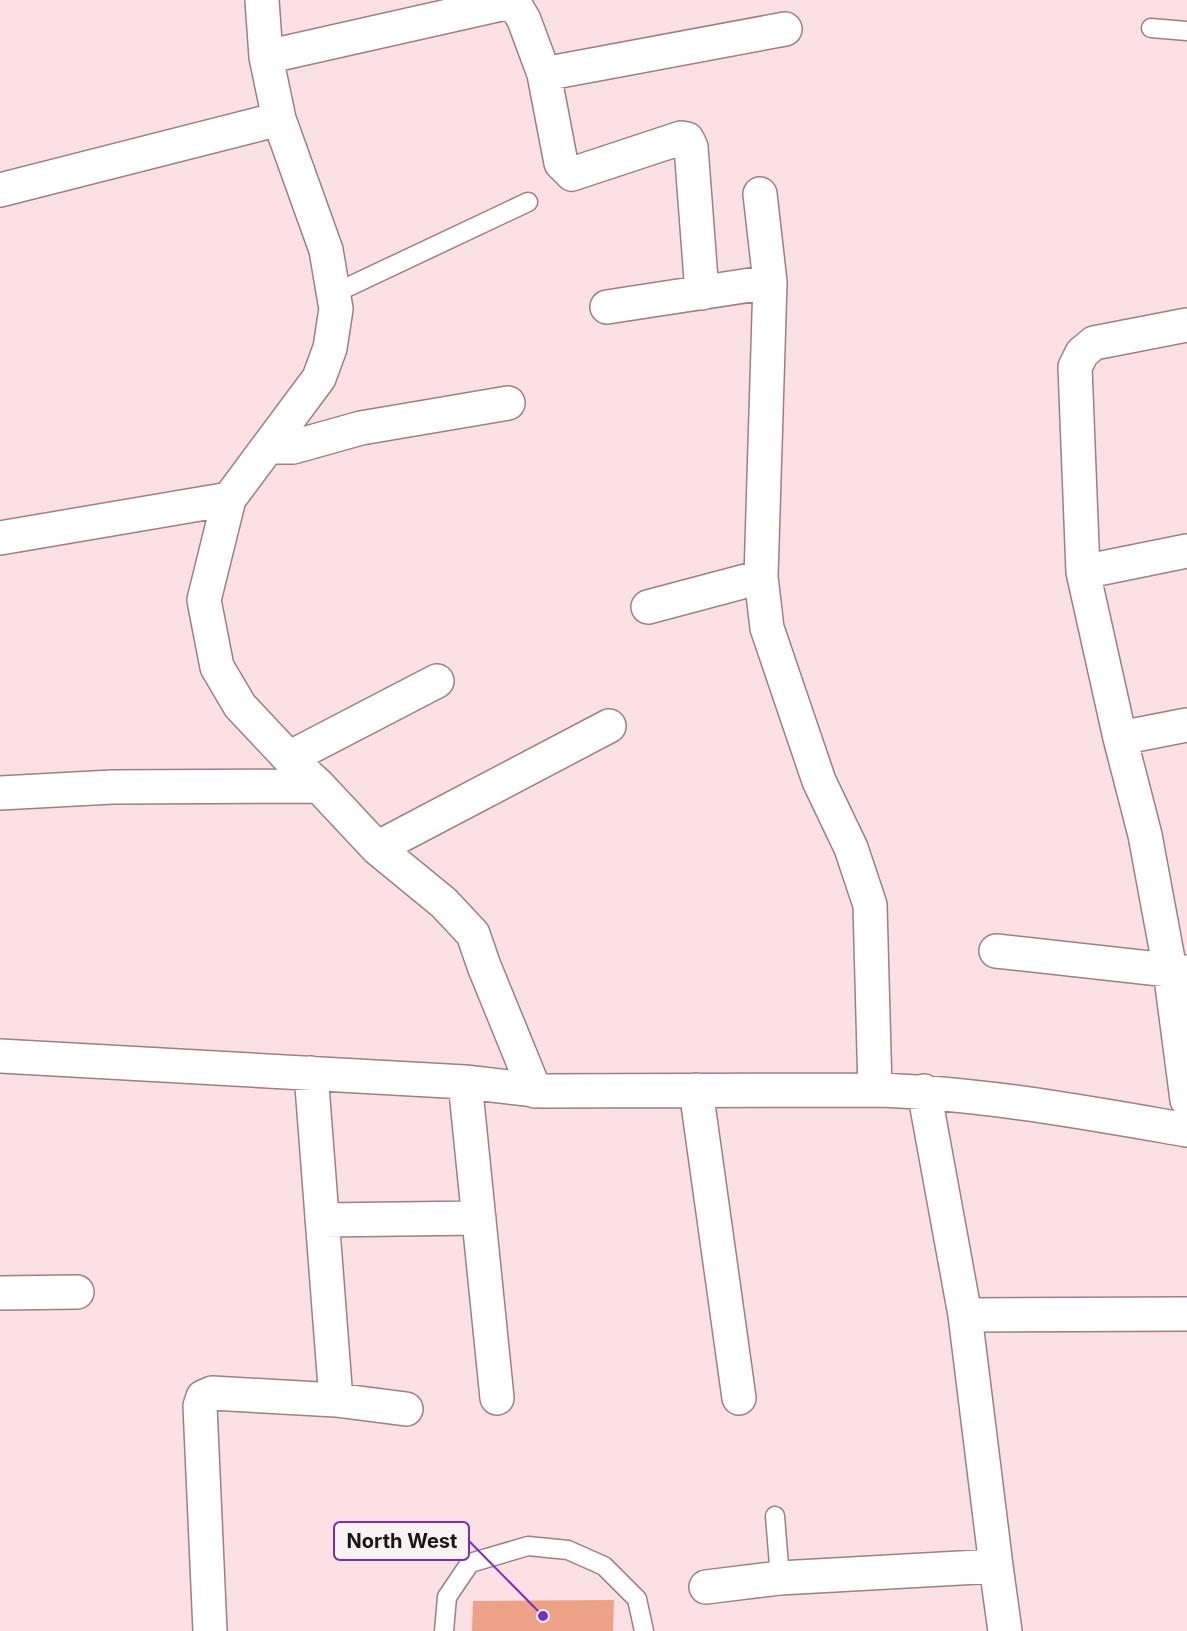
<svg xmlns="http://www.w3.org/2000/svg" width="1187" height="1631" viewBox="0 0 1187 1631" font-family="Inter,sans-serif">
<rect width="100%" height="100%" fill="#fbe1e4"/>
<path fill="#eda288" d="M614,1600L613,1631H472L473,1601Z"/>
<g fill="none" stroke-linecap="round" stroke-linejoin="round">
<g stroke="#9d7f84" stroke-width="21">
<path id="lane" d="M1151,28L1187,31
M333,294L528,202
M775,1516L780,1578
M444,1631L447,1597L470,1563L528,1546L568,1550L604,1566L637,1599L644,1631"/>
</g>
<g stroke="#9d7f84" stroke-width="36">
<path id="street" d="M262,0L266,57L279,119L326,250L336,309L330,348L319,378L229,499L204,600L217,667L240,706L289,758L319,786L377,848L444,903L473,934L484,966L535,1091
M266,57L506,3L517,8L524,20L544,74L785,29
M544,74L561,163L572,174L681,138L687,139L691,147L702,293
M0,190L279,119
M760,194L770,282L761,577L767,628L819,781L851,848L870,905L875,1090
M607,307L770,282
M1187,325L1094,343L1082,353L1075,367L1083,572L1120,738L1145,835L1170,970L1187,1100
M269,447H293L361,428L508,403
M0,538L229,499
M1083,572L1187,551
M648,607L761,577
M1120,738L1187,725
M289,758L437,681
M0,793L112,787L319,786
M377,848L609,726
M996,951L1187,972
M0,1056L465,1082L543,1091L875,1090C980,1093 1083,1112 1187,1130
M311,1073L336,1400
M465,1082L497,1398
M696,1090L739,1398
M924,1091L965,1315L996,1566L1005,1631
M322,1220L479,1218
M0,1293L77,1292
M965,1315L1187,1314
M706,1587L780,1578L996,1566
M210,1631L200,1406L203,1397L212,1393L336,1400L406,1409"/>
</g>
<use href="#lane" stroke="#fff" stroke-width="18"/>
<use href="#street" stroke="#fff" stroke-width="33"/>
</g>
<path fill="none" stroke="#7b2cbf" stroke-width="2" d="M543 1616L469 1541"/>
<circle fill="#7b2cbf" stroke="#faf3f4" stroke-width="2" cx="543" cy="1616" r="6"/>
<rect fill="#faf3f4" stroke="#7b2cbf" stroke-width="2" x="334" y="1522" width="135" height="38" rx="6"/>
<g font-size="20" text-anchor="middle" font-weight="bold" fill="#1e1315">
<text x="402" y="1548">North West</text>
</g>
</svg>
